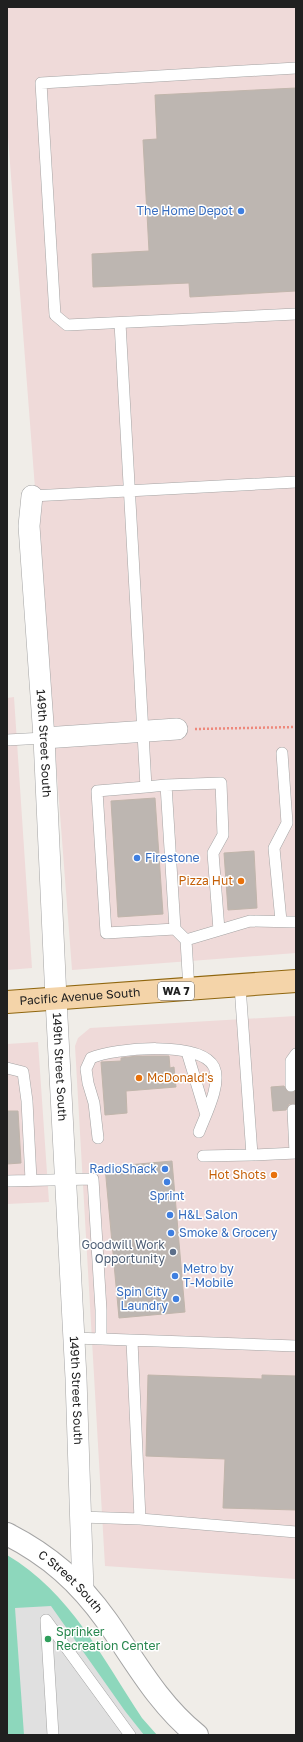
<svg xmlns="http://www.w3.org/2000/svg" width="303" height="1742" viewBox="0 0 303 1742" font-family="'Golos Text',sans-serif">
<rect width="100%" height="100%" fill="#f0ede8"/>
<path fill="#efdad9" d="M7,7H296V953L72,970L7,124Z
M14,697L32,968L7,970V698Z
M296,1016V1579L105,1566L75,1046L78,1038L90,1028Z
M38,1042L49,1202L7,1204V1044Z"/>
<path fill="#8dd7bc" d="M7,1555C70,1592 103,1659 142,1718L157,1735H7Z"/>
<path fill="#e0e0e0" d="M51,1606L125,1711L144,1735H24L15,1608Z"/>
<path fill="#bdb6b1" stroke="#c0b5ab" d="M296,88V291L190,297L189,283L93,287L92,254L149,251L143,140L157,139L155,95Z
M155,798L163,914L118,917L111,801Z
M254,851L257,908L228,910L224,853Z
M137,1056H169L170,1068L174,1067L176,1087L126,1091L127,1113L105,1115L101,1062L121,1061V1058Z
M284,1086L288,1092L296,1091V1104H289L286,1110L273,1111L271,1087Z
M7,1111H18L21,1163L7,1164Z
M172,1161L185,1312L119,1318L105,1167Z
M148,1375L262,1379V1375L296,1376V1510L223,1508L225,1459L146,1456Z"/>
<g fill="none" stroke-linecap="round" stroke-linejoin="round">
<g stroke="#a4a4a4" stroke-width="12">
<path id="service" d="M296,68L41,83L55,315L67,325L296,314
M120,323L146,787L97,791L106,933L175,929L186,940L189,990
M32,496L296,482
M7,740L44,738
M166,785L221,783L223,835L213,853L219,930
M146,787L166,785L175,929
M281,921L274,848L287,823L282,753
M186,940L250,921L296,922
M240,986L252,1155
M187,1052L206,1115
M7,1068L23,1072L27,1101L31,1180
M291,1086V1061L296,1054
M293,1110L295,1153
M98,1138L94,1103L88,1083L86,1069L91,1058C114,1048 201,1040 214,1067C222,1084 205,1116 199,1132
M203,1156L252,1155L296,1153
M7,1181L93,1179L101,1310V1339
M74,1338L296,1346
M81,1517L140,1519L132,1341
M140,1519L296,1532
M46,1620L130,1735
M46,1620L53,1735"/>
</g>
<g stroke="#a4a4a4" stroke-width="22">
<g id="minor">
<path id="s1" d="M32,496L29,526L44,738L56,999L76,1378L83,1591"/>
<path d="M44,738L177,729"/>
</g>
</g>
<g stroke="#a4a4a4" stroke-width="24">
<g id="tertiary">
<path id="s2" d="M7,1534C50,1556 79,1582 107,1621C135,1661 158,1704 197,1735"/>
</g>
</g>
<g stroke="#8f660e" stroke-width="24">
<g id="primary">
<path id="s3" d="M7,1002L296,981"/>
</g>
</g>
<path stroke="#ee887b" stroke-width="2.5" stroke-dasharray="2 2" stroke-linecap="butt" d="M195,729L296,727"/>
<use href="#service" stroke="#fff" stroke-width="11"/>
<use href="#minor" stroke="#fff" stroke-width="21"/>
<use href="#tertiary" stroke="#fff" stroke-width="22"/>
<use href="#primary" stroke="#f4d4a9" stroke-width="22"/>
</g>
<g fill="#3f7fe0" stroke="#fff" stroke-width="1.5">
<circle cx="241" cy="211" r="4"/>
<circle cx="137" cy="858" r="4"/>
<circle cx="165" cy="1169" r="4"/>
<circle cx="167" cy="1182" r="4"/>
<circle cx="170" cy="1215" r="4"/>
<circle cx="171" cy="1233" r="4"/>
<circle cx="175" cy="1276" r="4"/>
<circle cx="176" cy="1299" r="4"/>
</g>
<g fill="#e8710a" stroke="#fff" stroke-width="1.5">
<circle cx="241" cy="881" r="4"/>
<circle cx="139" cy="1078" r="4"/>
<circle cx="274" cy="1175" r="4"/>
</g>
<circle fill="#5c6f8a" stroke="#fff" stroke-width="1.5" cx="173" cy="1252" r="4"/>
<circle fill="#2e9e5b" stroke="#fff" stroke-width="1.5" cx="48" cy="1639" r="4"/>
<g text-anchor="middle" stroke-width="3" stroke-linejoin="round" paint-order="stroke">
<rect fill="#fff" stroke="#636363" stroke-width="1" x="158" y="982" width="36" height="18" rx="3"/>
<g font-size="11" font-weight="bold" fill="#202020">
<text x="176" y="995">WA 7</text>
</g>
<g font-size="12" fill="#366cbe" stroke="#fff" text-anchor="start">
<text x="233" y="215" text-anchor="end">The Home Depot</text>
<text x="145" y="862">Firestone</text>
<text x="157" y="1173" text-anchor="end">RadioShack</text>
<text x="167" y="1200" text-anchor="middle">Sprint</text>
<text x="178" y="1219">H&amp;L Salon</text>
<text x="179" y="1237">Smoke &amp; Grocery</text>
<text x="183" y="1273">Metro by<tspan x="183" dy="14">T-Mobile</tspan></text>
<text x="168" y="1296" text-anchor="end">Spin City<tspan x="168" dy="14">Laundry</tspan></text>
</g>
<g font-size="12" fill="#202020" stroke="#fff">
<text dy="4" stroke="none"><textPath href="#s1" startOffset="248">149th Street South</textPath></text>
<text dy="4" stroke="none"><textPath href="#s3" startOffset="73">Pacific Avenue South</textPath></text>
<text dy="4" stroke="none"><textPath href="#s1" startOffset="572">149th Street South</textPath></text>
<text dy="4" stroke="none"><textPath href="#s1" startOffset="896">149th Street South</textPath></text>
<text dy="4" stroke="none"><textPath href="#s2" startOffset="80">C Street South</textPath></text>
</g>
<g font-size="12" fill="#c56008" stroke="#fff" text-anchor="end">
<text x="233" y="885">Pizza Hut</text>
<text x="147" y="1082" text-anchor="start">McDonald's</text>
<text x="266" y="1179">Hot Shots</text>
</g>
<g font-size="12" fill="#4e5e75" stroke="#fff" text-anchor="end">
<text x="165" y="1249">Goodwill Work<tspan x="165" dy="14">Opportunity</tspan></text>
</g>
<g font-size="12" fill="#27864d" stroke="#fff" text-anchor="start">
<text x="56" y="1636">Sprinker<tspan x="56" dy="14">Recreation Center</tspan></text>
</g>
</g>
<rect width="303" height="1742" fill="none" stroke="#202020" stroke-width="16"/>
</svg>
